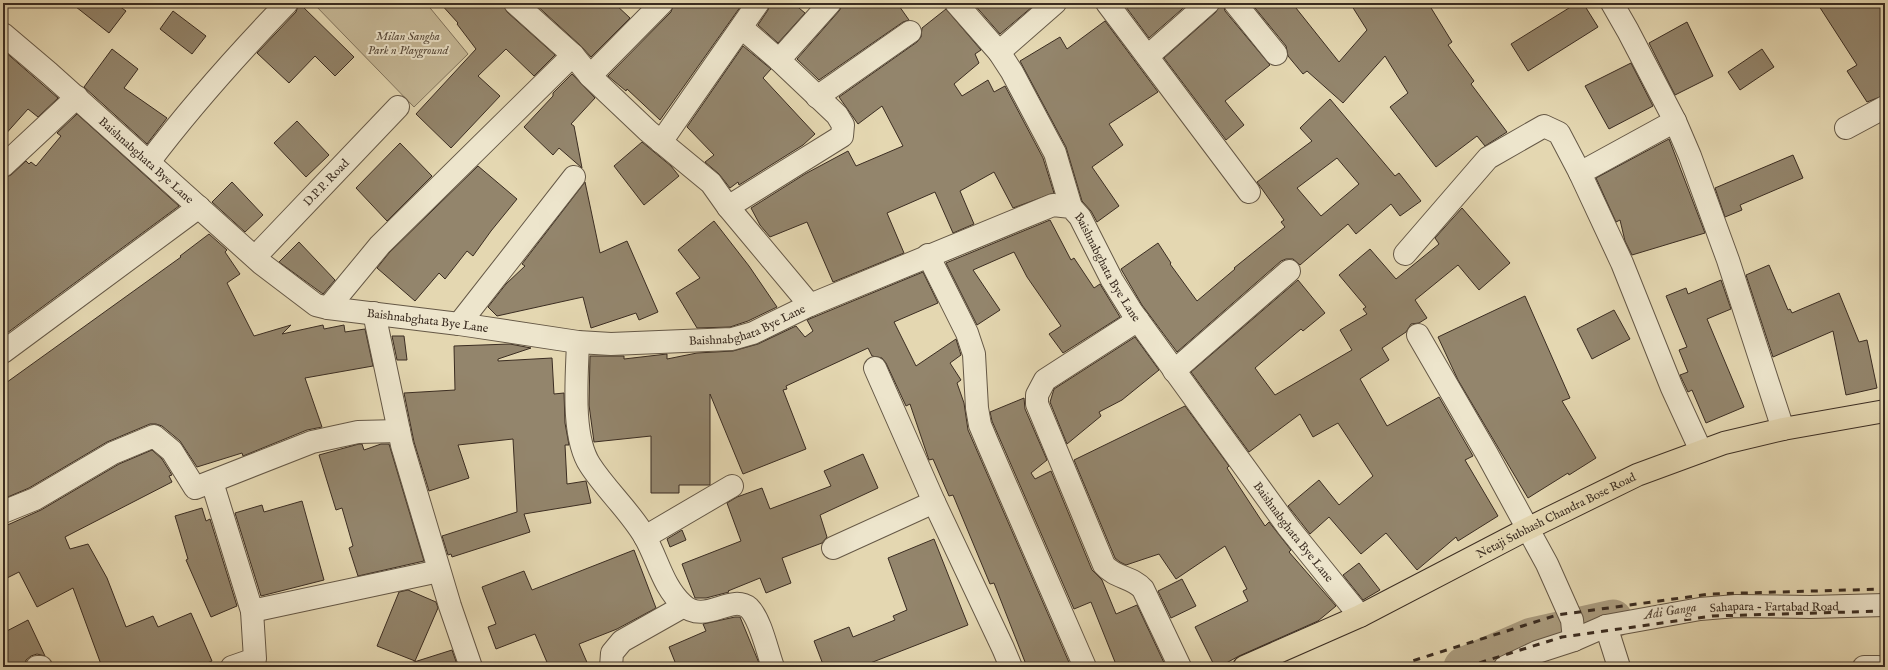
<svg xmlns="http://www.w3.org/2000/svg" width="1888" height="670" viewBox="0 0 1888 670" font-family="'IM FELL English',serif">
<rect width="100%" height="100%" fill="#e4d7b1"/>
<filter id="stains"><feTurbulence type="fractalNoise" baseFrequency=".005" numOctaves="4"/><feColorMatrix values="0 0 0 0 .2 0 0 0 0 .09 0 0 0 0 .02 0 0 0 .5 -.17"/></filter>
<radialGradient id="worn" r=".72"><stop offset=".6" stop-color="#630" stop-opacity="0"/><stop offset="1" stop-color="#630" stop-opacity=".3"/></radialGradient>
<path fill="#c7ba99" stroke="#81745e" d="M313,3H426L468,54L414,107Z"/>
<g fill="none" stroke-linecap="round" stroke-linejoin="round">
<path stroke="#ab9d80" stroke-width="39" d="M1463,667L1532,637L1613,619"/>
</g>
<path fill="#93856c" stroke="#3b2d22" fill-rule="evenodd" d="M71,3H115L126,11L109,33Z
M299,3L354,57L335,76L315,56L289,83L257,53L296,12Z
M440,3H503L507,12L555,55L534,76L506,49L478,76L500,96L451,148L416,114L476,49L457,24L458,23Z
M534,3H614L630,18L591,57L581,46Z
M674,3H743L660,120L627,89L626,91L608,76L671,12Z
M770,3H793L805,13L778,43L758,25L768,10Z
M844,3H897L909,20L903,22L819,80L797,59L839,11Z
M973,3H1029L1032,7L1000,34Z
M1123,3H1189L1149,38Z
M1220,3H1223L1225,11L1270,65L1225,101L1244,125L1226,140L1164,58L1216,12Z
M1251,3H1292L1339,62L1367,30L1350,3H1428L1452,42L1448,45L1474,81L1471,84L1507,132L1485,146L1477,136L1436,167L1390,107L1408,93L1385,56L1343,103L1307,71L1303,74L1288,56L1286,46Z
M1577,3H1583L1598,27L1528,71L1511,44Z
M1817,3H1885V95L1867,102L1847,71L1857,65Z
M946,9L981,50L975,54L979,63L954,84L962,96L988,80L994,92L1005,86L1043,158L1054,193L1013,208L994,172L960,191L974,224L953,233L935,192L887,213L904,253L833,282L807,222L770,237L760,225L751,208L805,174L848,151L856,166L903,146L882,106L858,124L839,97L917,42L921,37L922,28Z
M173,11L206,36L192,54L160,29Z
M1105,21L1158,92L1109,124L1123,145L1092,167L1119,206L1097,222L1091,211L1082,201L1066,147L1020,61L1060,37L1067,49Z
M1687,22L1713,76L1675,95L1649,43Z
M743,46L771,69L763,78L815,134L803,145L739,185L738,182L730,188L719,174L705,162L714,155L687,127Z
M112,49L138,69L124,88L167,118L147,144L84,87Z
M1762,49L1774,67L1740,90L1728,72Z
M3,50L58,98L38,117L28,109L3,137Z
M1631,63L1653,106L1609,129L1585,86Z
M572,74L595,98L571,124L574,126L582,168L559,148L553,155L524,127L553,96V93Z
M1330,99L1395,176L1399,173L1421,201L1400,216L1391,204L1356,234L1348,224L1300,265L1293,259H1286L1281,261L1177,352L1142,305L1121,269L1158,243L1171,263L1170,264L1197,301L1235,269L1234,268L1285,227L1281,222L1284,220L1257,182L1312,141L1300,128ZM1337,158L1359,184L1321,216L1297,188Z
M77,114L179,206L3,336V178L11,175L26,161L29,164L31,162L36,166L61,136L57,133Z
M297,121L329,155L306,177L274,143Z
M1669,139L1705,233L1632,255L1625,241L1620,220L1616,222L1596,178Z
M642,142L671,166L679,176L644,205L614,166Z
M400,143L432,176L387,221L356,188Z
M1793,155L1803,178L1740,205L1742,210L1725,217L1715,188Z
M478,166L517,199L491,231L473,256L467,251L445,279L439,273L415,301L377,268L389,253Z
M232,182L263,215L245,232L212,202Z
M585,182L600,253L627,241L658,312L639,320L636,313L591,328L583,297L497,316L488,307L506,284L525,266L522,264Z
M1462,208L1510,263L1479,290L1458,265L1415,300L1427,318L1419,323L1411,324L1406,332L1382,348L1389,360L1360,379L1387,426L1439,397L1473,456L1465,460L1498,516L1458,541L1456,537L1417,570L1386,533L1361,554L1329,517L1310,534L1288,506L1319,480L1339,505L1373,476L1338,423L1313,437L1300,414L1249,452L1191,372L1298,280L1325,313L1303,331L1301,329L1255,368L1275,395L1352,350L1340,330L1367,314L1363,309L1366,307L1339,275L1370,249L1396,279L1439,244L1435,238Z
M1050,220L1071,260L1074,258L1094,288L1100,284L1120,317L1063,353L1049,334L1061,326L1027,277L1014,252L973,270L1000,310L977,325L946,263Z
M714,221L749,266L777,307L748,321L730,327L697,328L676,293L700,278L678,250Z
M209,234L227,250L225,252L240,274L227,283L254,336L291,325L282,334L323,325L324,329L344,325L345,332L365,329L373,366L305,378L322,427L307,430L243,456L242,453L197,467L180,441L162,426L156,424H150L107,442L29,488L3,499V385L181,257L180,256Z
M299,242L335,280L323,294L279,262Z
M1769,265L1788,310L1790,309L1792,313L1839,293L1859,342L1867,340L1877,388L1846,395L1833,331L1773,357L1746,275Z
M923,272L938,303L894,322L916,366L956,339L961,355L950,363L961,380L957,383L964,403L968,430L1071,667H1027L994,583L990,584L953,495L949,496L933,459L929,460L910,404L906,406L886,363L882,358L872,356L868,348L786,386L787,389L783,390L806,449L743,474L710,394V485H679V493H651V436L594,442L589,405L590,356H624V359L667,354V359L697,353L733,351L758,344L796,326L805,337L813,331L807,320Z
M1721,280L1731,309L1707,319L1744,407L1706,423L1692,390L1688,392L1680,375L1688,372L1679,350L1687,347L1666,296L1686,288L1688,294Z
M1525,296L1570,398L1562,401L1596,458L1569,475L1568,473L1528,498L1458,380L1438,337Z
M1614,310L1630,339L1592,359L1577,329Z
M392,336H404L407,360H397Z
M1135,337L1159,370L1122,400L1099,412L1101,416L1067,444L1050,402L1054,389Z
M510,344L531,348L498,359V361L552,358L554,394L564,393L565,423L569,445H565L567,484L586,481L591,503L524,514L530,532L452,557L451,554L448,555L442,536L517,512L513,439L458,445L469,478L429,491L414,442L404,393L455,390L454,346Z
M1024,398L1025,409L1047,460L1031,473L1035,479L1051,471L1092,570L1102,580L1116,614L1137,605L1166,667H1117L1091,602L1074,609L992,421L990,412Z
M1185,406L1229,466L1227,468L1265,526L1269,522L1291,550L1289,552L1336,606L1318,621L1239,656L1219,667H1215L1195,627L1248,601L1243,591L1247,589L1225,546L1176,579L1159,554L1126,565L1120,562L1115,558L1074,460Z
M359,444H362L364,450L381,444H389L424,561L358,576L349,548L353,546L342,508L336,510L319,455Z
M152,450L162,459L172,475L169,476L172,482L65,537L70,549L88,544L107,578L126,627L153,616L158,627L191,613L212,661L198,667H102L73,588L37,607L19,572L3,580V527L41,510L119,464Z
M863,454L878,488L820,515L827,537L822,543L782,558L791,583L766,593L760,578L728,591L729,592L706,598H695L682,564L741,541L727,503L737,497L762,488L770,509L831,486L824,471Z
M302,501L324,580L261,596L235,513L262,505L264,512Z
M202,508L206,521L210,519L237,606L211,617L186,560L188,559L175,516Z
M682,530L686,540L670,547L667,539Z
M934,539L968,625L860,667H824L814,641L849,627L853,637L895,620L893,616L907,610L888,558Z
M634,550L656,608L617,629L579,644L589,667H549L535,634L496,649L488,627L496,624L482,587L524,571L532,590Z
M1359,563L1380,590L1363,600L1343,575Z
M1182,579L1196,606L1171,618L1158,591Z
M408,590L436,602L438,608L415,661L377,646L399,592Z
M735,617H740L759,663L750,667H677L669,647L706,631L703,624Z
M28,620L45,656L37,654L31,656L26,660L25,667H3V633Z
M452,650L458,667H412L411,663Z"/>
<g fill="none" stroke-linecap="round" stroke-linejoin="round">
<g stroke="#655846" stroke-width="24">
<g id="minor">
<path d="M515,3L573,55L590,76L648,131L711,183L728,207L810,305"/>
<path d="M956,3L999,52L1012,72L1055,153L1071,207"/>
<path d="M1107,3L1249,192"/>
<path d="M1235,3L1276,54"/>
<path d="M1612,3L1628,31L1675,121L1690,156L1728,260L1783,429"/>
<path id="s1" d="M3,34L49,73L262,264L316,305L328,308L459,324L578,342L611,344L732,339L753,333L810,305L1053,205L1071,207L1080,217L1112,280L1132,312L1288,527L1360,616"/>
<path d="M999,52L1055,3"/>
<path d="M1148,56L1208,3"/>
<path d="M779,60L830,3"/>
<path d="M590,76L662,3"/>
<path d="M817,97L910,32"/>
<path d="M1675,121L1580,173L1622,263L1672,388L1701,451"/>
<path d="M1846,128L1885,107"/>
<path d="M661,142L758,3"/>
<path d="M149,162C192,105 237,55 287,3"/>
<path d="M3,166L77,97"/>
<path d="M728,207L842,136L843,125L837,115L779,60L742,28"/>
<path d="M1405,254L1488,158L1544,126L1559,133L1580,173"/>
<path d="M928,255L967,333L974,354L977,408L980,425L988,444L1085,667"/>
<path id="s2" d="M255,257L398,107"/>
<path d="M328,308L380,245L573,55"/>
<path d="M374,313L402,445L450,606L471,667"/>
<path d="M1138,320L1045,380L1037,395V404L1104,565C1115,578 1133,577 1143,589L1180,667"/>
<path d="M459,324L574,177"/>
<path d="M1418,335L1487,454L1547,564L1572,620L1574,640"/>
<path d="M578,342C577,376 571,436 590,465C606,490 630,511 645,537C658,560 663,587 683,605C705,625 731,593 749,608C761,620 767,651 773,667"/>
<path d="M3,352L199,207"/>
<path d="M875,368L934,502"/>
<path d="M1174,371L1289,271"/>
<path d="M212,482L252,611L439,571"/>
<path d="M3,512L35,499L113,453L154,436L172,451L195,488L312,442L358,432L399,431"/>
<path d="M645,537L732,486"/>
<path d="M833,548L934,502L1003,648L1011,667"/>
<path d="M1606,626L1619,667"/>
<path d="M37,667H41"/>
<path d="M232,667L255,659L252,611"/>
<path d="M611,667L612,653L622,641L684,606"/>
<path id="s3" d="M1505,667L1537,652L1574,640L1606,626L1700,609L1736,606L1810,607L1885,605"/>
<path d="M1864,667H1878"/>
</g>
</g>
<g stroke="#3b2d22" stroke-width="24">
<g id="major">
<path id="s4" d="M1244,667L1360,616L1529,528L1637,475L1724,443L1783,429L1885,411"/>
</g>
</g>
<use href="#minor" stroke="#ede5cc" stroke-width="22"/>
<use href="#major" stroke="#e4d7b1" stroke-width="22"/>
<path stroke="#3b2d22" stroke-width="3" stroke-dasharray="7 7" stroke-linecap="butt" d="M1401,667L1409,662L1557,615L1710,594L1885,589
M1466,667L1562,637L1712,616L1885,611"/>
</g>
<g text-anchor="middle" stroke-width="4" stroke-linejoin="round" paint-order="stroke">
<g font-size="12" font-style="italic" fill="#57493a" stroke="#ede5cc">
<text x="408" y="40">Milan Sangha<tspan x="408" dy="14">Park n Playground</tspan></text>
</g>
<g font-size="12" fill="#3b2d22" stroke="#ede5cc">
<text dy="4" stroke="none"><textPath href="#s1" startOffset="191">Baishnabghata Bye Lane</textPath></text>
<text dy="4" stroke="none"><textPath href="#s2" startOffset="103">D.P.P. Road</textPath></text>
<text dy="4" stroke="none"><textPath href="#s1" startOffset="1270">Baishnabghata Bye Lane</textPath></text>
<text dy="4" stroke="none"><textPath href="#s1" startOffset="527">Baishnabghata Bye Lane</textPath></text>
<text dy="4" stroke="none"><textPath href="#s1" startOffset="851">Baishnabghata Bye Lane</textPath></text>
<text dy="4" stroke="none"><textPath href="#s4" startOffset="347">Netaji Subhash Chandra Bose Road</textPath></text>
<text dy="4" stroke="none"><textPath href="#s1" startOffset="1594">Baishnabghata Bye Lane</textPath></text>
<text dy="4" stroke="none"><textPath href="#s3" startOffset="279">Sahapara - Fartabad Road</textPath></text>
</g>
<g font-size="13" font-style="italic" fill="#57493a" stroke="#ede5cc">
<text transform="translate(1670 610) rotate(-9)" y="5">Adi Ganga</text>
</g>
</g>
<rect width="1888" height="670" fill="none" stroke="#e4d7b1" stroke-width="16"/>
<rect x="4" y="4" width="1880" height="662" fill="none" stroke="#3b2d22" stroke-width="2"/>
<rect x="8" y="8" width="1872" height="654" fill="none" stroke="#3b2d22"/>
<rect width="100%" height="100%" filter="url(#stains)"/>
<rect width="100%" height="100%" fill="url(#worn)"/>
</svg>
